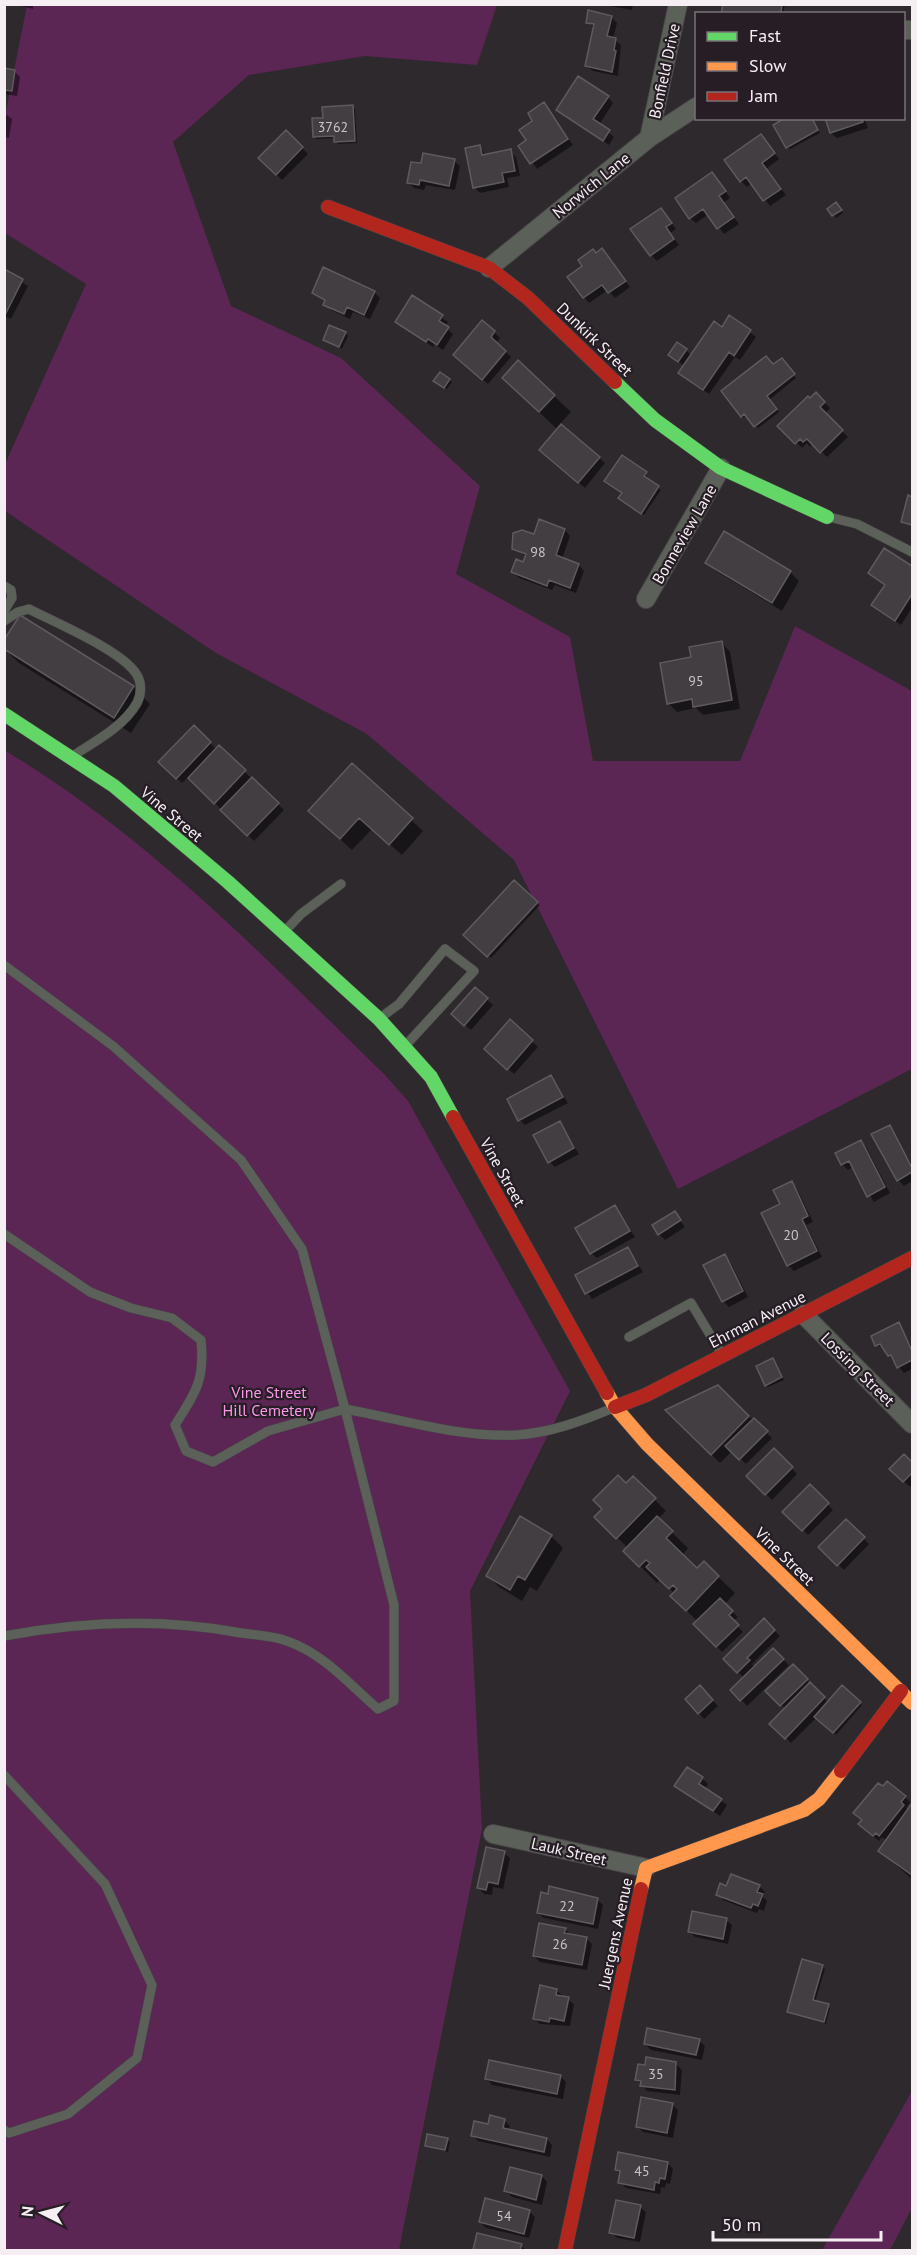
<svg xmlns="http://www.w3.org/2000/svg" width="917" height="2255" viewBox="0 0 917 2255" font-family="'PT Sans',sans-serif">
<rect width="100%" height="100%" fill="#2e292d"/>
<path fill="#5b2554" d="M27,5H497L477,65L365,56L249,75L173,142L231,306L341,358L480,486L456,574L570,637L593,761H740L795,626L912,691V1069L678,1189L514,860L367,734L216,653L5,511V464L86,284L5,233V116Z
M4,750C150,837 265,958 385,1075L408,1101L570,1391L470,1591L482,1829L399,2250H5Z
M912,2091V2208L890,2250H822Z"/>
<path fill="#0007" d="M14,4H33V9Z
M599,4H633L632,10Z
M734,4H785L783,14H723Z
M611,17L617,23L613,39L621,45L618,76L593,71L587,66L594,28L588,22Z
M4,70L14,71L20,77L17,96L4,94Z
M608,97L613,103L599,125L614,137L609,145L558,109Z
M904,99L906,117H904Z
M544,104L573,145L537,169L521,146L528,140Z
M353,107L355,109L357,143L338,144L335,138L317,139L314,137Z
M4,113L12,119L9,138L4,137Z
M811,118L820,133L790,149L787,147Z
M826,118H864L868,128L837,138L831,133Z
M873,118H893L875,121Z
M286,132L308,154L282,180L260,158Z
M766,141L779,159L766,169L786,195L770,206L752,183L747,187L741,181L726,160Z
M480,147L486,156L510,151L516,157L520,176L507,178L509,187L480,193L474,187Z
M454,161L460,166L455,190L426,185L424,190L414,188L408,182L422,165Z
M718,180L730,198L723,203L739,224L724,234L709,214L696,223L690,218Z
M839,206L843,213L836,218L829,209Z
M661,209L676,229L670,233L679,245L657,261L651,255Z
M602,250L630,287L615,298L608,290L589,303L584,297L597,254Z
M4,271L28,286L11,319L4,316Z
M374,292L380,298L370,319L353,312L350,319L331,310L326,302L313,293Z
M412,298L448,322L445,327L453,334L443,350L434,344L433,347L397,322Z
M730,317L756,337L740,360L735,357L709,394L686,378L684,366L670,355L686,350L692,356L722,329Z
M494,332L500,338L496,343L511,357L488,384L460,360Z
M345,333L348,336L342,349L325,340Z
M781,360L796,378L769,400L779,412L758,428L747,415L744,418L742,416L773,366Z
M518,362L571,412L560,424L605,463L585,488L547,456L558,430L520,394Z
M440,374L452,382L447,389L438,383Z
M816,395L830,408L825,414L848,437L827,457L813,443L810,447L807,443L802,448L780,426Z
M647,474L646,479L661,490L644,515L623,500Z
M540,521L565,530L570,536L562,559L579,565L584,571L576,593L555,585L552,590L519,578L513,572L524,564L527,557L514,548V534L535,536Z
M725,533L791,573L799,581L782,611L716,571L707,563Z
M885,550L912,568V608L901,625L873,605L886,586L870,573Z
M722,643L730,652L740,709L703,715L696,708L677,712L668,703L692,659Z
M4,649L133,687L150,704L131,733L19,663Z
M194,727L217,750L219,747L284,810L254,841L188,777L182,783L160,762Z
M352,765L423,831L402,855L372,829L352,850L322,823Z
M514,882L540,905L491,958L465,935Z
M475,989L493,1005L471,1030L458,1019Z
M510,1022L538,1047L514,1074L491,1054Z
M551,1077L568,1103L525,1125L520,1120Z
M559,1123L579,1154L555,1167L550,1162Z
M889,1127L912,1165V1181L904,1186L898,1180Z
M860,1141L866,1147L890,1193L874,1202L853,1167L848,1170L842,1164Z
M791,1183L797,1189L813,1222L806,1225L822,1257L794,1271L788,1265L782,1204Z
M615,1207L635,1237L597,1258L591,1253Z
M674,1213L685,1227L665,1240L659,1234Z
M628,1249L643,1272L592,1299L577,1276Z
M724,1256L730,1262L748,1297L729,1307L723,1301Z
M898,1324L912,1347V1369L904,1373L885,1350L877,1345L873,1337Z
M773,1360L784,1380L768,1387L766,1385Z
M718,1387L772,1438L746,1464L732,1451L720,1463L667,1411Z
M774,1450L797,1474L772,1500L748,1476Z
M904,1456L912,1464V1484L910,1487L891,1469Z
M633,1478L666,1511L658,1519L688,1548L682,1556L697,1570L704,1563L735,1593L725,1604L738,1617L733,1621L743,1632L722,1652L695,1624L698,1622L672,1596L675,1594L660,1579L657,1583L625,1551L628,1548L596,1517Z
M810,1486L833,1510L808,1535L785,1512Z
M846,1521L869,1544L844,1570L820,1547Z
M551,1536L563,1548L537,1591L530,1587L522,1601L499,1587L488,1576Z
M764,1620L780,1636L752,1664L755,1668L773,1650L789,1665L747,1706L732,1690L744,1678L725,1659Z
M793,1666L829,1703L842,1687L862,1705L836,1735L816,1718L791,1743L771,1724L786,1709L767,1691Z
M706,1693L718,1706L704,1719L687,1700Z
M702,1778L708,1784L705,1789L727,1805L720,1816L676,1786Z
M905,1797L910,1802L906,1808L909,1811L912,1806V1879L880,1851L887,1841L882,1837L879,1841L866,1830Z
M504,1853L510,1858L503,1889L493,1887L492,1895L484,1894L479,1888Z
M759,1886L765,1892L763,1897L767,1901L764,1911L759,1909L757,1913L723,1900L718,1894L727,1888Z
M597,1899L603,1905L598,1929L544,1918L538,1913Z
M726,1920L732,1925L728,1944L695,1937L689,1931Z
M565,1929L571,1935L586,1938L592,1944L587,1970L540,1962L534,1956Z
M822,1966L825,1969L815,2002L830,2008L826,2024L789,2011Z
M557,1991L574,2004L570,2026L540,2024L535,2019Z
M699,2041L705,2046L702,2060L651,2050L645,2044Z
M676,2064L682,2070L680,2095L647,2091L636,2079Z
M560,2076L566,2082L563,2099L492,2085L487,2079Z
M672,2104L678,2110L673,2138L643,2132L637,2126Z
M504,2120L510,2126L509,2131L547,2139L552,2145L550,2157L478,2141L473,2136Z
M447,2140L450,2142L448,2152L426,2146Z
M668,2163L673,2169L670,2184L666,2183L665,2188L661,2187L660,2194L626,2188L620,2182L621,2175L616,2170Z
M542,2176L547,2182L542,2205L512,2197L506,2191Z
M640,2207L646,2212L640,2242L617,2238L611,2232Z
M529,2211L535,2217L529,2238L486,2228L480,2222Z
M478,2235L521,2246L526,2250H474Z"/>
<path fill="#423e41" stroke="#5f5a5e" stroke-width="1.5" d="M723,4H782L781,14H721Z
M588,10L612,16L607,36L616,38L614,50L616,51L612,72L585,66L594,24L586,23Z
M4,68L15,70L12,91L4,90Z
M578,76L609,96L593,119L610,130L603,141L556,110Z
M544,102L568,139L530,164L518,146L526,140L519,130L532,121L528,113Z
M353,105L355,141L334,142V136L313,137L312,118H323L322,107Z
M785,118H812L818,130L786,148L773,125Z
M825,118H862L863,122L830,133Z
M286,130L303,147L276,175L258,158Z
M761,134L775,153L762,163L781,189L763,201L746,177L740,182L724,160Z
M480,145L482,155L511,149L515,171L502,173L504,182L473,188L465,148Z
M423,153L455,159L449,186L420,180L419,185L407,183L411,162L421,163Z
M712,172L726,191L719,196L734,217L717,229L703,209L689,219L675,198Z
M836,202L842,210L832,216L827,209Z
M661,208L672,223L666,227L674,239L650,256L630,229Z
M602,248L626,281L608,293L602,285L583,298L567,277L582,266L578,260L593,249L596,253Z
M323,267L375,291L364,315L347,307L344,314L323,305L325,300L312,293Z
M4,269L23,279L5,315L4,314Z
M412,295L443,315L439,321L449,327L437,345L428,339L426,342L395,322Z
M729,315L751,330L734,356L729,352L703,390L678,373L714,321L722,327Z
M482,320L495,331L491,337L506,351L482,380L453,355Z
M329,325L346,332L339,347L323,340Z
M677,342L687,349L678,362L668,355Z
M766,356L773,364L782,358L795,374L767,396L777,409L754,427L744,414L741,417L721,391Z
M518,360L555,395L539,412L502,378Z
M440,372L450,379L444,388L433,381Z
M816,392L825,402L820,407L843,430L820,453L807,439L803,442L800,439L795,444L777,426L808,396L810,398Z
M561,424L600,457L578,483L539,450Z
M622,455L647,472L644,476L659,486L641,514L618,498L622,493L604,481Z
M908,495L912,497V525L901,522Z
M539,519L565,529L556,555L579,564L570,588L549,580L547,586L511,572L516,559L523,562L526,554L512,549L513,533L522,530L534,534Z
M724,531L791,571L772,603L705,563Z
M884,548L912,566V594L895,621L871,605L885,585L868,573Z
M20,615L134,686L114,718L4,649V640Z
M722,641L732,700L693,707L692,699L667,704L660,663L691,657L689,647Z
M194,725L211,742L176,779L158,762Z
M219,745L246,770L214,804L188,778Z
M352,763L413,818L389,845L359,818L340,839L308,811Z
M252,777L279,803L247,836L220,810Z
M514,880L538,902L487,957L463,935Z
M475,987L488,998L464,1026L451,1014Z
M510,1019L533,1040L507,1070L484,1049Z
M551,1075L563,1097L518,1121L507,1099Z
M560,1121L574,1148L548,1163L533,1135Z
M890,1125L912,1168V1172L897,1181L871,1134Z
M861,1140L885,1187L867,1197L849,1161L841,1165L835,1153Z
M792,1181L808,1216L802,1219L817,1251L787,1266L761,1213L780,1204L773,1190Z
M615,1205L630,1231L590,1254L575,1228Z
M675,1211L681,1220L658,1235L652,1225Z
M628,1247L638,1266L585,1294L575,1275Z
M725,1254L743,1291L722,1302L703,1265Z
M899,1322L912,1351V1360L897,1368L891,1355L888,1356L880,1344L875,1346L871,1336Z
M773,1358L782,1377L765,1386L756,1366Z
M718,1385L749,1416L711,1455L665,1410Z
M754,1418L768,1431L739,1460L725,1446Z
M774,1448L793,1467L765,1495L746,1476Z
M904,1454L912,1462V1473L903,1482L889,1469Z
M618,1475L626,1483L633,1476L656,1498L616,1539L594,1517L602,1509L593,1500Z
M810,1484L829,1503L802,1531L782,1512Z
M520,1516L552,1535L525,1580L518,1576L510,1590L486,1576Z
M657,1516L673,1531L666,1538L697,1568L704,1561L719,1576L686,1611L670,1596L677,1589L673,1585L669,1589L646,1567L650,1563L646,1560L639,1567L623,1551Z
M846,1519L865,1537L837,1566L818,1547Z
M720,1598L733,1611L729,1615L739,1625L716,1647L693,1624Z
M764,1618L775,1630L747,1658L750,1660L737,1673L723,1659Z
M773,1648L784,1659L740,1701L730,1690Z
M793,1664L808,1679L780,1706L765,1691Z
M810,1682L825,1697L785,1739L769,1724Z
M700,1685L713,1700L698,1714L685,1699Z
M842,1685L861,1702L833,1733L814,1717Z
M687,1767L703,1777L699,1784L722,1799L713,1811L674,1786Z
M887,1781L906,1796L901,1802L904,1805L879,1836L876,1833L873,1836L858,1824L862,1820L853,1813L878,1783L883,1786Z
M912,1803V1875L878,1851Z
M486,1847L505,1851L498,1884L488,1882L486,1890L477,1888Z
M731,1874L760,1885L757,1892L763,1894L758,1906L753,1904L751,1908L716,1895L720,1883L726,1886Z
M549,1886L598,1898L593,1924L537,1913L541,1892L548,1894Z
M692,1911L727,1918L723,1939L688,1932Z
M539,1923L566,1928L564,1933L587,1937L582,1965L533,1956Z
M802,1959L823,1965L813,2000L829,2004L824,2022L787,2012Z
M540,1985L557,1989L556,1995L569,1997L564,2021L550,2018L549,2022L533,2019Z
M647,2028L700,2039L696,2055L644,2044Z
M646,2057L676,2062L675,2090L640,2086L641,2081L635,2080L638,2064L645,2065Z
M489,2060L561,2075L557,2094L485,2079Z
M641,2097L673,2103L667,2133L636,2127Z
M490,2115L505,2119L503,2128L547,2138L544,2152L471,2136L474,2121L488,2124Z
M427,2134L448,2138L445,2150L425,2146Z
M618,2152L668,2162L665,2179L660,2178L659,2183L655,2182L654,2190L618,2183L620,2171L615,2170Z
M510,2167L542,2175L536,2200L504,2191Z
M485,2198L530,2210L524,2234L479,2222Z
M616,2200L641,2205L634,2238L609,2233Z
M477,2233L522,2244L520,2250H473Z"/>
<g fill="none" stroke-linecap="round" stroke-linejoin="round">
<g stroke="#494648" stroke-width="10">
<path id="lane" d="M829,517L857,524L912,552
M4,586L11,590L12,598L4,611
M4,621L18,612L29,609C56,623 118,649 135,672C142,681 142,693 137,703C124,726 96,741 74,755
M285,931L301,914L341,884
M4,965L113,1046L241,1160L302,1249L345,1409C401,1419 459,1438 516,1435C550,1433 582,1421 613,1408
M380,1018L399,1004L445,949L474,971L405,1046
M4,1234L90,1292L131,1308L172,1318L201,1340C205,1380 196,1392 175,1425L186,1451L213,1462L268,1431L345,1409L394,1605V1701L378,1709C349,1684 324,1654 287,1641C273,1636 256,1635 241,1633C162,1618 84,1621 4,1636
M629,1337L691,1303L721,1353
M4,1775L105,1884L152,1985L137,2058L68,2114L9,2133L4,2130"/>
</g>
<g stroke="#494648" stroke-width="20">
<path id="street" d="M904,30H912
M649,138L678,4
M489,268L649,138L696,107
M646,599L721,468
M803,1314L912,1424
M493,1834L646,1868"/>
</g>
<g stroke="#494648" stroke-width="15">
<path id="fast" d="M615,382L655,420L721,468L827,517
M4,714L114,786L228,882L379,1019L431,1077L453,1117"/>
</g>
<g stroke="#494648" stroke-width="15">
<path id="slow" d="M607,1393L615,1407L647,1444L912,1703
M641,1889L646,1868L804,1810L819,1799L841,1771"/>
</g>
<g stroke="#494648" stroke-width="15">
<path id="jam" d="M328,207L489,268L528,298L615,382
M453,1117L607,1393
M615,1407L646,1395L912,1258
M841,1771L901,1691
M565,2250L641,1889"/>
</g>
<use href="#lane" stroke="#5b6159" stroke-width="9"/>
<use href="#street" stroke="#5b6159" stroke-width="18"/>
<use href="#fast" stroke="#63d668" stroke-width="14"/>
<use href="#slow" stroke="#ff974d" stroke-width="14"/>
<use href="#jam" stroke="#b3261e" stroke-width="14"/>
</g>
<g text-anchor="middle" stroke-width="4.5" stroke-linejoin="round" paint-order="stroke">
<g font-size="14" fill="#c8c3c7">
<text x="333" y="132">3762</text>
<text x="538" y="557">98</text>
<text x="696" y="686">95</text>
<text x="791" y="1240">20</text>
<text x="567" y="1911">22</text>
<text x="560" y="1949">26</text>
<text x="656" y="2079">35</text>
<text x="642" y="2176">45</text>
<text x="504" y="2221">54</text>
</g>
<g font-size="16" fill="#f5eff4" stroke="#261d25">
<text transform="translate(664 71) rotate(-78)" y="6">Bonfield Drive</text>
<text transform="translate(591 185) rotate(-39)" y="6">Norwich Lane</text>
<text transform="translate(595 339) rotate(44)" y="6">Dunkirk Street</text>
<text transform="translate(684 534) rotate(-60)" y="6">Bonneview Lane</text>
<text transform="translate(172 814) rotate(40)" y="6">Vine Street</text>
<text transform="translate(503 1172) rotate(61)" y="6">Vine Street</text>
<text transform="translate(757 1319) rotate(-27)" y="6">Ehrman Avenue</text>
<text transform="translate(858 1369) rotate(45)" y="6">Lossing Street</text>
<text transform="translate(785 1556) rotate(44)" y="6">Vine Street</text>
<text transform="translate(569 1851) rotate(13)" y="6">Lauk Street</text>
<text transform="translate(615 1933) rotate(-78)" y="6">Juergens Avenue</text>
</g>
<g font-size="16" fill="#fc98ec" stroke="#261d25">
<text x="269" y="1398">Vine Street<tspan x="269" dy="18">Hill Cemetery</tspan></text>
</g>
</g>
<rect width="917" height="2255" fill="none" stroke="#f5eff4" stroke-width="12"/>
<rect x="695" y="12" width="210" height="108" fill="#261d25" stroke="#797178" stroke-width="1.5"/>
<rect x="707" y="32" width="30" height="9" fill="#63d668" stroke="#797178" stroke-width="1.5"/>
<text x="749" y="42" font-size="18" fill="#f5eff4">Fast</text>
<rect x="707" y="62" width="30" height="9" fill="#ff974d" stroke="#797178" stroke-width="1.5"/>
<text x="749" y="72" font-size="18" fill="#f5eff4">Slow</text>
<rect x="707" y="92" width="30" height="9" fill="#b3261e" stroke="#797178" stroke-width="1.5"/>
<text x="749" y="102" font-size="18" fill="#f5eff4">Jam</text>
<g transform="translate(42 2213) rotate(276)" stroke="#261d25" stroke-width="4.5" paint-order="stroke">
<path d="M0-4.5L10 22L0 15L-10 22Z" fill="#f5eff4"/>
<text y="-9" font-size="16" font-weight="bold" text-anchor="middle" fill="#f5eff4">N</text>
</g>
<path d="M713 2231v9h168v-9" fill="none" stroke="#f5eff4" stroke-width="3"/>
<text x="722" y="2231" font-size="18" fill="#f5eff4" stroke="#261d25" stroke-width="4.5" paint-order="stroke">50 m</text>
</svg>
